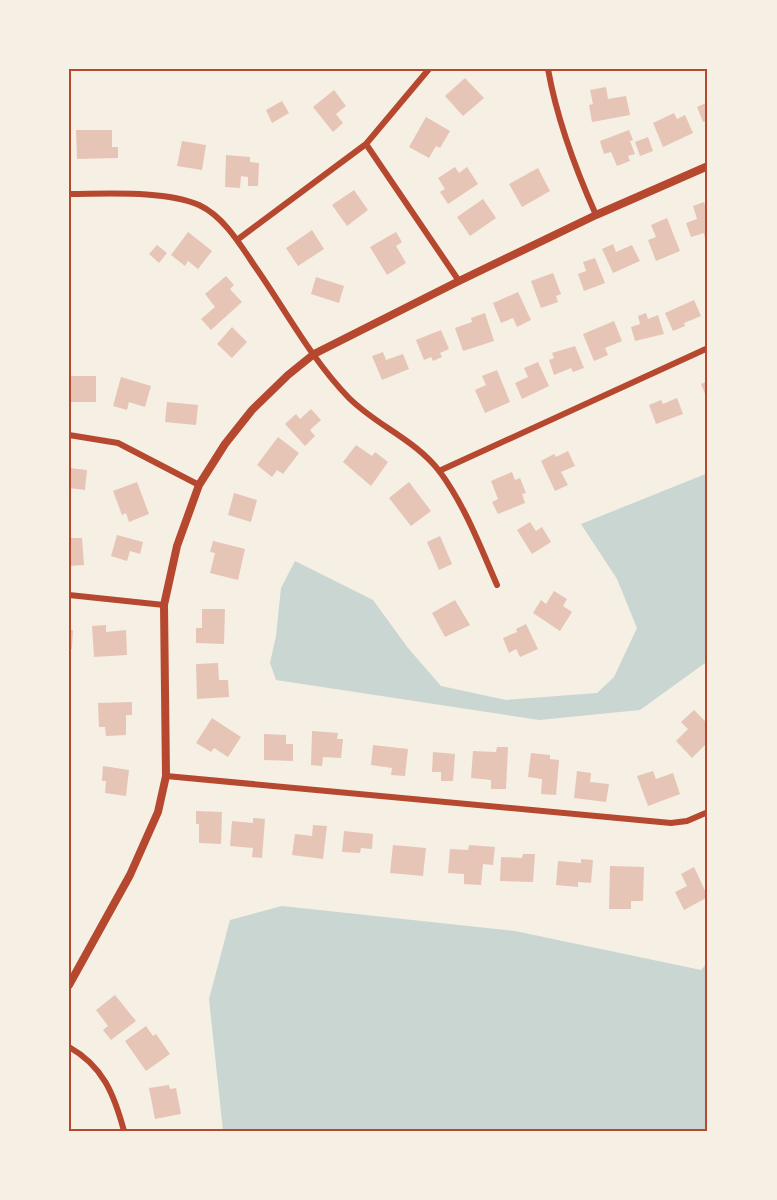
<svg xmlns="http://www.w3.org/2000/svg" width="777" height="1200" viewBox="0 0 777 1200" font-family="Rubik,sans-serif">
<rect width="100%" height="100%" fill="#f6efe4"/>
<path fill="#c9d6d2" d="M708,473V661L640,710L539,720L276,680L270,663L276,636L281,588L295,561L373,600L408,648L441,686L506,700L597,693L614,677L637,628L617,579L581,524Z
M282,906L515,931L701,970L708,962V1131H223L209,999L230,920Z"/>
<path fill="#e6c5b7" d="M465,78L484,98L463,116L445,96Z
M606,87L608,99L626,96L630,115L592,122L589,105L593,104L590,90Z
M334,90L346,106L336,114L343,123L333,132L313,107Z
M282,101L289,113L272,123L266,110Z
M708,102V120L703,122L697,107Z
M674,113L677,119L685,115L693,133L663,147L653,123Z
M426,117L450,131L440,148L436,146L429,158L409,147Z
M76,130H112V147H118V158L77,159Z
M629,130L633,140L630,141L635,154L628,156L630,161L617,166L611,152L604,154L600,141Z
M648,137L653,151L640,156L635,142Z
M182,141L206,145L202,170L177,166Z
M226,155L250,157V162L259,163L258,186H248V177L241,176L240,188L225,187Z
M455,167L459,173L467,167L478,184L448,204L440,192L445,189L438,178Z
M538,168L550,191L522,207L509,184Z
M354,190L368,210L347,226L332,205Z
M483,199L496,218L470,236L457,217Z
M704,202L708,213V237L705,238L704,233L691,237L686,223L697,219L693,206Z
M667,218L680,251L656,261L648,240L656,237L651,225Z
M312,230L324,249L298,266L286,248Z
M188,232L212,251L198,269L188,261L185,266L171,255Z
M396,232L402,242L396,246L406,263L387,275L370,247Z
M613,244L616,252L632,245L640,261L613,273L602,249Z
M157,245L167,253L159,263L149,254Z
M595,258L605,283L584,291L578,274L586,271L583,262Z
M553,273L561,294L556,296L558,302L541,308L531,281Z
M226,276L234,285L230,289L242,302L211,330L201,319L215,307L205,294Z
M316,277L344,286L339,303L311,294Z
M518,292L531,320L517,327L513,318L501,323L493,303Z
M694,300L701,316L684,323L685,326L673,331L665,313Z
M485,313L494,341L463,351L455,328L472,322L471,318Z
M646,313L648,319L658,315L664,334L635,341L631,327L640,324L638,316Z
M614,321L622,341L605,348L608,355L594,361L583,334Z
M232,327L247,342L232,358L217,344Z
M441,330L449,349L440,353L442,357L433,361L431,357L424,360L416,340Z
M575,346L584,368L573,372L571,368L554,375L549,360L554,358L552,353Z
M383,352L386,360L403,354L409,369L382,380L372,356Z
M538,362L549,386L522,399L515,383L528,377L524,368Z
M497,370L510,402L485,413L475,390L486,385L482,376Z
M71,376H96V402H69Z
M121,377L151,386L145,407L129,402L127,410L113,406Z
M708,381V401L701,384Z
M677,398L683,414L656,424L649,405L661,400L663,404Z
M167,402L198,405L196,425L165,422Z
M311,409L321,420L310,430L315,436L305,446L285,424L296,414L300,419Z
M278,437L299,453L283,474L277,470L272,477L257,465Z
M356,445L372,456L375,452L388,462L371,486L343,462Z
M568,451L575,466L561,472L568,485L555,491L541,461L554,454L556,457Z
M69,468L87,470L85,490L69,488Z
M512,472L515,480L520,478L526,493L522,494L525,503L498,514L492,502L498,499L491,481Z
M137,482L149,514L129,522L126,513L122,515L113,491Z
M409,482L431,511L411,526L389,498Z
M234,493L257,500L251,522L228,515Z
M530,522L536,531L542,527L551,542L532,554L517,530Z
M117,535L143,542L140,554L130,551L127,561L111,556Z
M440,536L452,564L439,570L427,542Z
M70,538H82L84,565L69,566Z
M213,541L245,549L238,580L210,573L215,553L210,552Z
M554,591L567,599L563,606L572,612L560,631L533,613L541,600L546,604Z
M455,600L470,625L445,637L432,613Z
M202,609H225L224,644L196,643V628H202Z
M526,624L538,649L520,657L516,649L509,653L503,638L517,632L516,629Z
M106,625V632L126,630L127,655L94,657L92,626Z
M69,630H73L72,649H69Z
M218,663L219,680H228L229,697L197,699L196,664Z
M132,702V715H126V735L106,736L105,727H99L98,703Z
M694,710L708,724V742L692,758L676,741L688,729L681,722Z
M212,718L241,737L228,757L214,748L211,752L196,743Z
M312,731L338,733L337,739H343L341,758L323,757L322,766L311,765Z
M264,734L286,735V744H293V761L264,760Z
M373,745L408,749L405,776L391,775L392,768L371,765Z
M497,747H508L506,789H491V780L471,778L473,751L496,752Z
M433,752L455,754L453,781H441V772H432Z
M531,753L550,755V759L559,760L556,795L541,794L542,779L528,777Z
M103,766L129,770L126,796L105,793L106,781H102Z
M577,771L591,773L590,782L609,784L606,802L574,798Z
M653,771L656,779L673,773L680,794L648,806L637,776Z
M196,811L222,812L221,844L199,843V824H196Z
M253,818L265,819L262,858L252,857L253,848L230,846L232,821L253,823Z
M313,825L327,826L323,859L292,855L295,834L312,836Z
M344,831L373,834L372,849L361,848L360,853L342,852Z
M393,845L426,848L423,876L390,873Z
M469,845L495,847L493,865L483,864L481,885L464,884V874L448,873L450,849L468,850Z
M523,854H535L533,882L500,881L501,857L522,858Z
M581,859L593,860L591,883L578,882V887L556,885L558,861L581,863Z
M610,866L644,867L643,901H631V909H609Z
M694,867L708,897L684,910L675,892L687,886L681,874Z
M115,995L136,1021L111,1040L103,1030L108,1026L96,1010Z
M146,1026L153,1036L156,1034L170,1054L146,1071L125,1041Z
M169,1085L170,1089L176,1088L181,1114L155,1119L149,1088Z"/>
<g fill="none" stroke-linecap="round" stroke-linejoin="round">
<path stroke="#b5482f" stroke-width="6" d="M548,69C557,120 575,168 596,215
M366,144L459,281
M69,194C107,194 164,190 199,205C223,216 240,244 254,265C285,309 311,359 349,398C377,426 416,440 440,472C465,506 480,546 497,585
M237,240L366,144L429,69
M69,435L118,443L199,485
M439,471L708,348
M69,595L164,605
M166,776L671,823L687,821L708,812
M69,1047C103,1066 114,1094 124,1131"/>
<path stroke="#b5482f" stroke-width="8" d="M69,985L130,875L158,812L166,776L164,605L177,546L199,485L225,444L252,410L288,375L314,354L459,281L596,215L708,166"/>
</g>
<rect width="777" height="1200" fill="none" stroke="#f6efe4" stroke-width="141"/>
<rect x="70" y="70" width="636" height="1060" fill="none" stroke="#b5482f" stroke-width="2"/>
</svg>
